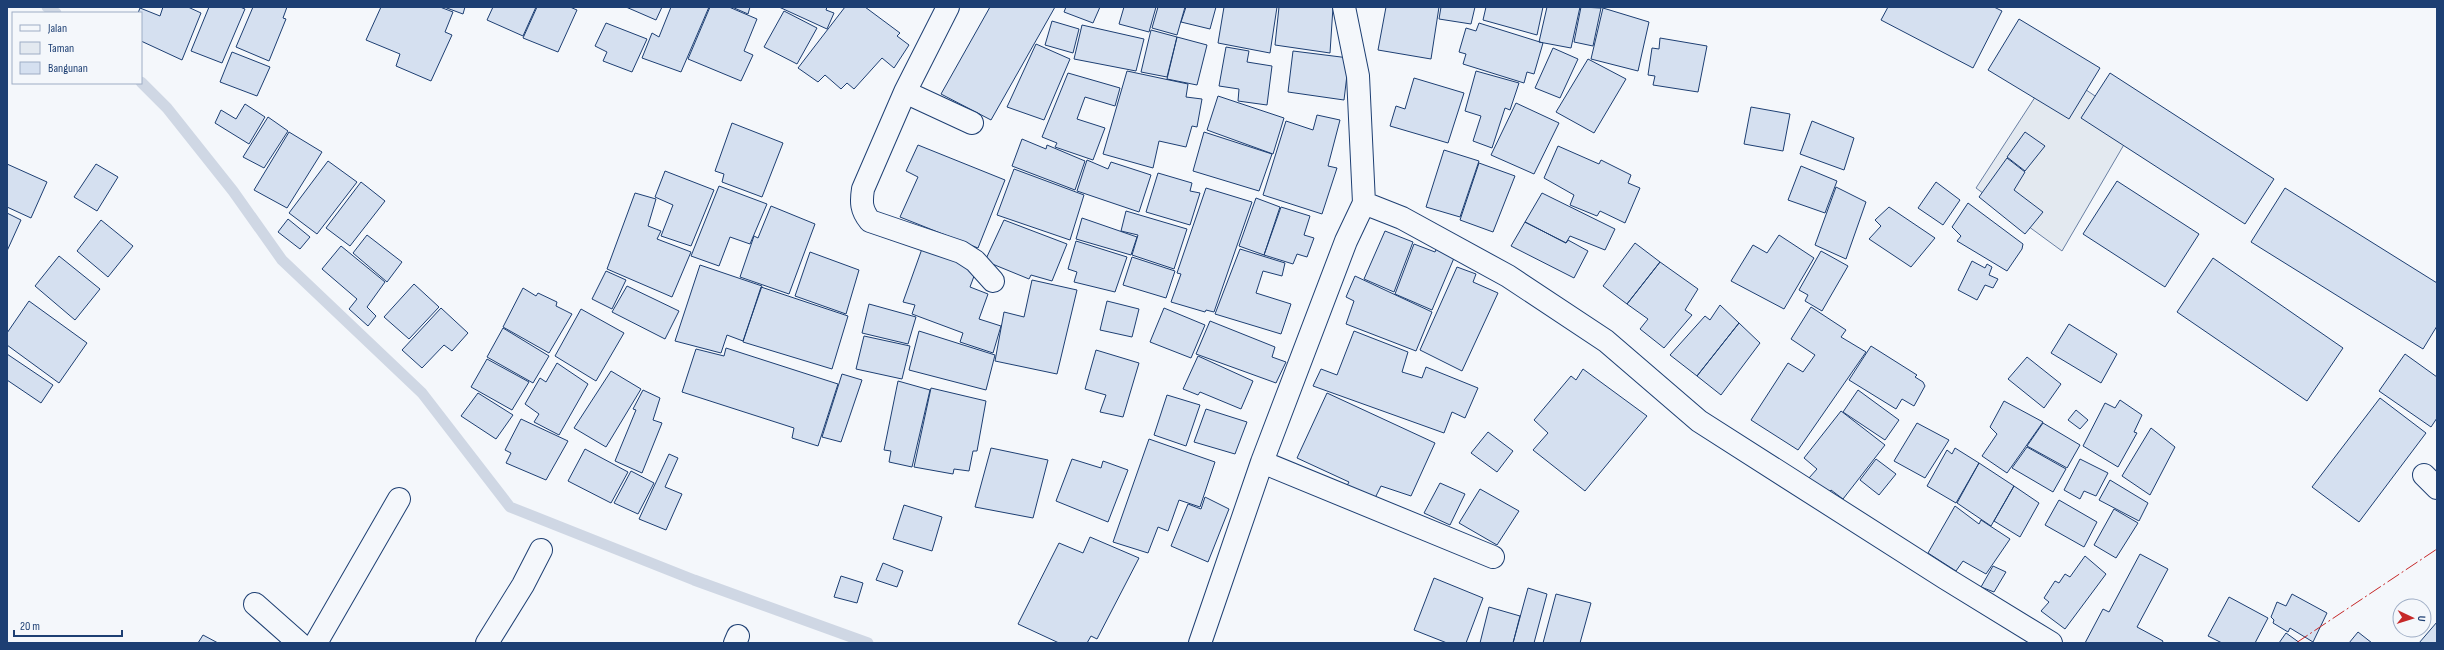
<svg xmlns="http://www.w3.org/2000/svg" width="2444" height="650" viewBox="0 0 2444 650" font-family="'Sofia Sans Condensed',sans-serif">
<rect width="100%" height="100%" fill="#f4f7fb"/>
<path fill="#e3e9f0" stroke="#687fa3" d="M2054,68L2136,124L2062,251L1976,188Z"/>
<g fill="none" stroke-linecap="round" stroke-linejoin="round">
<path stroke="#cfd7e4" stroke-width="11" d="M47,7L56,13
M141,82L167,108L233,191L282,260L422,393L510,507L694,580L868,643"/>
</g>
<path fill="#d5e0f0" stroke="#1d3f73" d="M163,7H188L201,13L182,60L141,41V13H138L140,8L160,16Z
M209,7H240L245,9L222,63L191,51Z
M253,7H287L283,18L286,19L269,61L236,47Z
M381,7H440L453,12L445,32L452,35L431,81L396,66L400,54L366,40Z
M444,7H465L463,14Z
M493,7H536L523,36L487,20Z
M537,7H570L577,10L558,52L523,38Z
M626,7H662L656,20Z
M671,7H709L681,72L642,58L652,33L659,37Z
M710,7H729L757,19L744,51L753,55L741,81L688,59Z
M732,7H750L748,14Z
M779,7H827L826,10L834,13L827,29Z
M845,7H865L900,33L897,36L909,45L894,68L882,58L854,89L847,83L841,89L825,75L818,82L798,68Z
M990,7H1055L991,120L941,94Z
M1066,7H1100L1093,23L1064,12Z
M1124,7H1156L1149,32L1119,24Z
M1158,7H1185L1177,35L1152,28Z
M1186,7H1216L1210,29L1181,22Z
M1224,7H1277L1270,53L1218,43Z
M1279,7H1333L1330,53L1275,45Z
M1386,7H1439L1431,59L1378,50Z
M1441,7H1475L1471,24L1439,19Z
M1486,7H1543L1537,35L1483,20Z
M1547,7H1580L1571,48L1539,42Z
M1581,7L1601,8L1593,46L1574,42Z
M1888,7H1994L2002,11L1973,68L1881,20Z
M1603,8L1649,22L1638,71L1591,59Z
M784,11L817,28L797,64L764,47Z
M2019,19L2100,68L2069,119L1988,70Z
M1052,21L1079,29L1073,53L1045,45Z
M606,23L647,39L632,72L603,61L607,52L595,46Z
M1479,23L1543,43L1534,74L1527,72L1524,83L1463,64L1466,54L1459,52L1466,28L1476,31Z
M1082,25L1144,39L1136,71L1074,59Z
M1151,30L1177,37L1167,77L1141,72Z
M1177,37L1207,45L1197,85L1167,79Z
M1660,38L1707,46L1698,92L1653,85L1655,76L1648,75L1652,48L1659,49Z
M1036,44L1070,59L1044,120L1007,107Z
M1226,47L1249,51L1247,62L1272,66L1267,105L1238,101L1239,89L1219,86Z
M1553,48L1578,59L1560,98L1535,88Z
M1293,51L1349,58L1344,100L1288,92Z
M232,52L270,67L257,96L220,82Z
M1588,59L1626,79L1594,133L1556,112Z
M1127,71L1188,84L1186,97L1202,99L1197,127L1192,126L1186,147L1159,141L1153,168L1103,154Z
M1476,71L1519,83L1510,110L1505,108L1492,148L1473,141L1481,116L1465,111Z
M1068,73L1120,88L1115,106L1085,97L1077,119L1105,128L1093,160L1055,147L1057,143L1042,137Z
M2110,73L2274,179L2245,224L2081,118Z
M1414,78L1464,93L1448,143L1390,126L1396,106L1405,109Z
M1218,96L1284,118L1273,154L1207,130Z
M1516,103L1559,123L1534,174L1491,155Z
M245,104L265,117L249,144L215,123L221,110L236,119Z
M1751,107L1790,114L1783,151L1744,144Z
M1317,115L1340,120L1328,166L1337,168L1322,214L1263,195L1286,121L1313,130Z
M268,117L288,131L264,168L243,157Z
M1812,121L1854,138L1844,170L1800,154Z
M732,123L783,143L762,197L722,182L724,174L715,171Z
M289,132L322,152L287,208L254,190Z
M1204,132L1272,154L1259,191L1193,171Z
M2025,132L2045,146L2025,171L2007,157Z
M1022,139L1046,149L1047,145L1085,161L1075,190L1012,166Z
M918,145L1005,180L978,248L900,217L918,177L906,171Z
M1558,146L1599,164L1601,160L1631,175L1628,183L1640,188L1625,223L1600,211L1597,216L1570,205L1574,195L1544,178Z
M1444,150L1479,161L1460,217L1426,207Z
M2007,158L2025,172L2014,190L2043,212L2025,234L1979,197Z
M1087,160L1108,169L1111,162L1151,175L1139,212L1077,191Z
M328,161L357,182L317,234L289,213Z
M1479,163L1515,176L1493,232L1460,220Z
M7,164L47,182L31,218L7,207Z
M96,164L118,177L97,211L74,197Z
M1801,166L1837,181L1825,213L1788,200Z
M1014,169L1084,195L1070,240L997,215Z
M665,171L714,190L691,246L661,236L673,205L655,197Z
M1158,173L1192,183L1190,191L1200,193L1190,225L1146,212Z
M2117,181L2199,234L2165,287L2083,234Z
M361,182L385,201L350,246L326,228Z
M1936,182L1960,200L1943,225L1918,208Z
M719,186L767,204L750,244L730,237L719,266L691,256Z
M1836,187L1866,202L1846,259L1815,245Z
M1206,188L1252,202L1214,312L1206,310L1205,312L1171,302L1181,274L1177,273Z
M2285,188L2437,283V326L2423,349L2251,242Z
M635,193L656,199L648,226L661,231L657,239L691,252L672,297L607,269Z
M1542,193L1615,229L1605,250L1570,236L1566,243L1525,222Z
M1256,198L1280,207L1264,255L1239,246Z
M1968,203L2023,244L2022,249L2007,271L1957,241L1961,236L1952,227Z
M771,206L815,224L789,294L740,277L754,236L758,238Z
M1281,207L1310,216L1304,235L1314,238L1307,257L1297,254L1293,264L1264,255Z
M1889,207L1935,238L1911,267L1869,239L1881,226L1875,220Z
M1126,211L1187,229L1174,269L1132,255L1138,235L1121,231Z
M7,213L21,220L7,251Z
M1082,218L1137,237L1131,255L1076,239Z
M288,219L310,237L300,249L278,232Z
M101,220L133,246L108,277L77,251Z
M1004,220L1067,244L1052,281L1031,275L1029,279L985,261Z
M1525,222L1566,243L1568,240L1588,251L1574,278L1511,246Z
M1385,231L1413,242L1394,292L1364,279Z
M367,235L402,262L387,282L353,253Z
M1779,235L1814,258L1784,309L1731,281L1753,245L1767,253Z
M1076,241L1127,257L1115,292L1074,282L1077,272L1068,269Z
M1439,243L1457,251L1432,310L1395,294L1414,244L1435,252Z
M1635,243L1660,262L1627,304L1603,286Z
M341,246L385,282L367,307L376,316L368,326L349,309L357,299L322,269Z
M923,246L977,268L970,287L988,294L979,319L1001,326L993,353L960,342L963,333L912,314L915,305L903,302Z
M1240,249L1285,263L1282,276L1263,271L1256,293L1291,304L1281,334L1215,314Z
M1821,251L1848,266L1822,311L1805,301L1808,295L1799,290Z
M810,252L859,270L846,314L795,296Z
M59,256L100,289L75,320L35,286Z
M1132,257L1175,271L1166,298L1123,285Z
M2213,258L2343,348L2307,401L2177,312Z
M1972,261L1985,268L1987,264L1992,267L1989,275L1998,279L1993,288L1985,285L1977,300L1958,290Z
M1660,262L1698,289L1685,310L1692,315L1664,348L1640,329L1648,319L1627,304Z
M700,265L762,286L743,341L727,335L721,353L675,341Z
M1457,267L1476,274L1473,282L1498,293L1462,371L1420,350Z
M606,271L626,280L612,309L592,299Z
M1355,276L1432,312L1416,351L1346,324L1354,301L1346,297Z
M1032,280L1077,290L1057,374L995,361L1004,312L1024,317Z
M414,284L439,307L409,339L384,317Z
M627,286L679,311L665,339L612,312Z
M761,287L848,316L832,369L743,342Z
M523,288L536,296L538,293L557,302L556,306L572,314L549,353L503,327Z
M29,301L87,343L59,383L7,345V333Z
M1107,301L1139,309L1132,337L1100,330Z
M869,304L916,317L908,344L862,333Z
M1720,305L1739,323L1697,376L1670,355L1705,316L1710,320Z
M1811,307L1846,330L1841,337L1866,352L1798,450L1751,420L1788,363L1803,372L1815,355L1791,339Z
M441,308L468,333L452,351L444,345L422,368L402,350Z
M1164,308L1205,325L1191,358L1150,342Z
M581,309L624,333L596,381L555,356Z
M1210,321L1275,347L1272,357L1286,362L1276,383L1196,354Z
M1739,323L1760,343L1721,395L1697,376Z
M2069,324L2117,354L2101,383L2051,353Z
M503,328L549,356L533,383L487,357Z
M919,331L995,355L986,390L909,370Z
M1354,331L1408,352L1402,372L1422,378L1426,367L1478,388L1465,418L1452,412L1444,433L1313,386L1321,369L1337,375Z
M864,336L910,346L902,379L856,369Z
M1871,346L1917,375L1915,377L1923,382L1925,386L1914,406L1902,399L1896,409L1849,380Z
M726,348L838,384L818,446L792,438L794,428L682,392L696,349L724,356Z
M1096,350L1139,363L1123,417L1100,412L1106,395L1085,389Z
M7,354L53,385L41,403L7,380Z
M2405,354L2437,377V418L2431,427L2379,391Z
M1198,356L1253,381L1241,409L1200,392L1198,395L1183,389Z
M2027,357L2061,384L2044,408L2008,379Z
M487,359L529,382L512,410L471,387Z
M557,363L588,384L559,435L534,422L539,414L525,404L540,378L546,382Z
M1583,369L1647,416L1585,491L1533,450L1548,433L1534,420L1571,376L1576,380Z
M611,371L641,389L606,447L574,428Z
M842,374L862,380L841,442L822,437Z
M898,381L930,390L912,467L889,462L891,451L884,450Z
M931,388L986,401L977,451H973L969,471L954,469L953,474L914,467Z
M643,390L660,398L653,420L662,423L642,473L615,461L636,410L633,409Z
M1858,390L1899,420L1885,440L1843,412Z
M478,393L513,415L496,439L461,416Z
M1327,393L1435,443L1411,496L1381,486L1372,504L1344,491L1349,482L1297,458Z
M1167,395L1200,405L1186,446L1154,435Z
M2380,398L2426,433L2359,522L2312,487Z
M2120,400L2142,415L2134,432L2137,433L2118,467L2083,446L2105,403L2115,408Z
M2004,401L2043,422L2007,473L1982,456L1997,434L1990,427Z
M1206,409L1247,422L1235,454L1194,442Z
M2076,410L2088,420L2080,429L2068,420Z
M1841,411L1885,445L1843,499L1831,490L1828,494L1809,478L1817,469L1804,458Z
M521,419L568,441L546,480L506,463L511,453L505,450Z
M1917,423L1949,440L1925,478L1894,461Z
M2043,423L2080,445L2067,468L2027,446Z
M2151,428L2175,447L2150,495L2122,476Z
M1488,432L1513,451L1497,472L1471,453Z
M1149,439L1215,462L1200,507L1179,500L1168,531L1158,527L1148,553L1113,542Z
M2027,447L2066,469L2053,492L2012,468Z
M991,448L1048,460L1033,518L975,507Z
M1955,448L1979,463L1956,503L1927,486L1947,450L1952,454Z
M585,449L628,472L611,503L568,481Z
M669,454L678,458L665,487L682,494L666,530L639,519Z
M1072,459L1101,468L1103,461L1128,470L1108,522L1056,501Z
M1876,459L1896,474L1879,495L1860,480Z
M2080,459L2108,473L2096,496L2084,491L2080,499L2064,490Z
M1979,463L2014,486L1991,526L1957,503Z
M631,471L654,483L638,514L614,503Z
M2110,480L2148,503L2139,521L2099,500Z
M1440,483L1465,494L1450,525L1424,513Z
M2014,486L2039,503L2020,537L1994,521Z
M1480,489L1519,511L1497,545L1459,523Z
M1205,497L1229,509L1208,562L1171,546L1188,504L1201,509Z
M2059,500L2097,522L2084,547L2045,525Z
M904,505L942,517L932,551L893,539Z
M1955,506L1979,524L1981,520L2010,539L1986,574L1963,561L1956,571L1928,553Z
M2114,509L2138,523L2116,558L2094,545Z
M1090,537L1139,558L1097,639L1091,636L1087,643H1059L1018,624L1059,543L1083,553Z
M2140,554L2168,569L2137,627L2163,641L2162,643H2085L2103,609L2109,612Z
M2085,556L2106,574L2065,629L2041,611L2049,602L2044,598L2055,581L2059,583L2065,574L2070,577Z
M883,563L903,571L897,587L876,580Z
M1993,566L2006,572L1994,592L1981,587Z
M841,576L863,583L857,603L834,597Z
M1434,578L1483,598L1466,643H1447L1414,630Z
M1528,588L1547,594L1534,643H1513Z
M1556,594L1591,603L1580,643H1543Z
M2292,594L2327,613L2313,642L2290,628L2288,632L2273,623L2274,620L2271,617L2277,602L2286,606Z
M2229,597L2268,618L2255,643H2222L2208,636Z
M1489,607L1520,616L1513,643H1480Z
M2437,622V643H2419Z
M2358,632L2372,643H2349Z
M2286,633L2300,643H2279Z
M203,635L218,643H198Z"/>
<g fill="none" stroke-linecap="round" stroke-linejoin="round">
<g stroke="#1d3f73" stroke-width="24">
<path id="street" d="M948,7L905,92L972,123
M905,92L863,189C861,202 861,210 870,221L961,252L975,261L993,281
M1364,203L1402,218L1508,276L1606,341L1699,421L1945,578L2051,643
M1262,462L1493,557
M2424,475L2437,488
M255,604L299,643
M316,643L399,499
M487,643L523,585L541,550
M735,643L738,636
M1200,643L1262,462L1346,241L1364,203L1358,76L1344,7"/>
</g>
<use href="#street" stroke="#f4f7fb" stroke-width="22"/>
<path stroke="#c62828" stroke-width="1" stroke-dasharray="14 3 2 3" stroke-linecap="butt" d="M2296,643L2437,549"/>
</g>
<rect width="2444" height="650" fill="none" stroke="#1d3f73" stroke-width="16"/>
<rect x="12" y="12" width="130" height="72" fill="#f4f7fb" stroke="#9eadc5"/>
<rect x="20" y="25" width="20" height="6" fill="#f4f7fb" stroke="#9eadc5"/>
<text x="48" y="32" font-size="12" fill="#1d3f73">Jalan</text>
<rect x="20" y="42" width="20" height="12" fill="#e3e9f0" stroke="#9eadc5"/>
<text x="48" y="52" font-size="12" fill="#1d3f73">Taman</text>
<rect x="20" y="62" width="20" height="12" fill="#d5e0f0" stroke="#9eadc5"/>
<text x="48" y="72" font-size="12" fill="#1d3f73">Bangunan</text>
<g transform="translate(2412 618) rotate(94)"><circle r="19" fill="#f4f7fb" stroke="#9eadc5"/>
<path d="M0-3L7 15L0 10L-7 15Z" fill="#c62828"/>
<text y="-6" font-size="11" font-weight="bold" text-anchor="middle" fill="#1d3f73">U</text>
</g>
<path d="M14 630v6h108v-6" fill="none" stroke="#1d3f73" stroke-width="2"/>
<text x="20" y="630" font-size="12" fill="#1d3f73" stroke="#f4f7fb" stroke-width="3" paint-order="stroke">20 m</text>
</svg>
